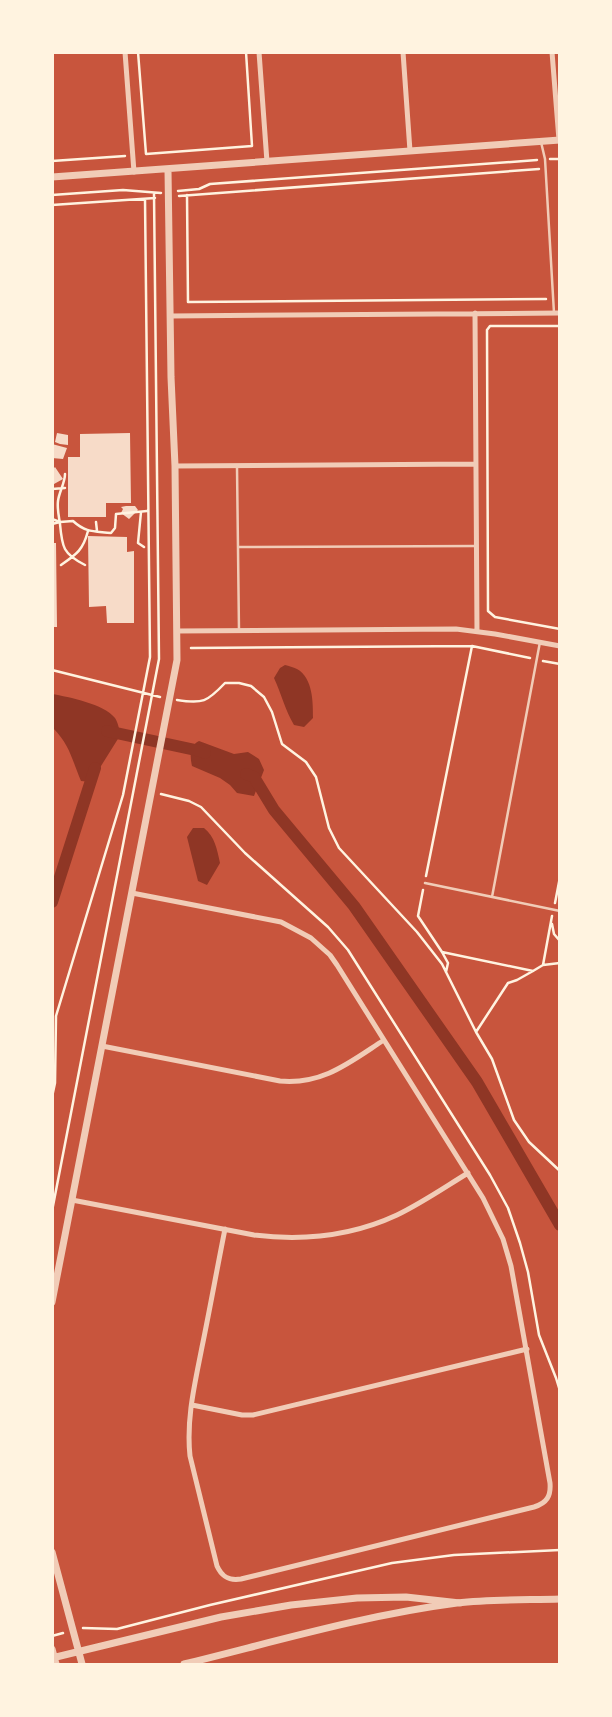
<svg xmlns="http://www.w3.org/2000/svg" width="612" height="1717" viewBox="0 0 612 1717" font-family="'Sofia Sans Condensed',sans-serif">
<rect width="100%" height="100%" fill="#c8553d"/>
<path fill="#8f3625" d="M285,665C289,666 293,667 297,669C313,678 313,702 313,718L304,727L294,725C285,710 281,693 274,678L280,668Z
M52,694C69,697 104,704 115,718C118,722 119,730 121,734L91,782L81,781C72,760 70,745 53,728Z
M199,741L234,754L248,752L259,759L264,770L254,796L237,793L230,785L220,778L192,766C190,757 189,746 199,741Z
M193,828H204C215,837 217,849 220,863L207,885L198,881L187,837Z"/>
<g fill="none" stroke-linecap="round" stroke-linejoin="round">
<path stroke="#8f3625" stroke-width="12" d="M107,731L200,751L205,753
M246,774L254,777L274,810L354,906L477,1082L560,1225
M52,902L95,768"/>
</g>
<path fill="#f7dbc8" d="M57,433L68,435V445L60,444L55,442Z
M130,433L131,503H106V517H68V457H80V434Z
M52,444L67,448L63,459L52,458Z
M55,467L63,479L54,484L52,470Z
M126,506H135L138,510L129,519L121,513L123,509L121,507Z
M88,536L127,537V552L134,551V623H107L106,606L89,607Z
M52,543H56L57,627H52Z"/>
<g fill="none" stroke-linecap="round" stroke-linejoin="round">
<path stroke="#fff3e0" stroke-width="2.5" d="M138,52L146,154L252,146L246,52
M550,159H560
M52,161L125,156
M178,191L199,189L210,184L537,160
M52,195L123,190L161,193
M187,195L188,302L546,299
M179,196L539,169
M52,205L155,198
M560,326H490L487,330L488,611L495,617L560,629
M65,474C65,483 59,492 58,501C57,509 59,517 60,524C62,547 63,554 85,565
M52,489L65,488
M141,512L138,543L144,547
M52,519L60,522
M96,522L97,531
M52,524L60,522L73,521C86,533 95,531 111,533L115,528L116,514L147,511
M61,565C77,554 83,550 88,531
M191,648L472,646L530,658
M543,661L560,664
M52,670L160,697
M177,700C203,704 207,702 225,683H239L251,686L264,697L272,712L282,744L306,762L316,777L329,828L339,848L417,932L442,964L476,1032L492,1059L514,1120L529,1142L560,1171
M161,794L189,801L201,807L245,853L328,927L348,950L490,1175L508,1208L520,1243L528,1272L539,1335L556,1378L560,1391
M426,876L472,646
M423,890L418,916L442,952L533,971L543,965L552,916
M555,903L560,877
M552,924L554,934L560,941
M442,952L448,963L446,972
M543,965L560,963
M476,1032L508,983L517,980L533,971
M52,1097L55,1083L56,1016L123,795L150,657L145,199
M52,1211L159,659L154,193
M83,1628L117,1629L210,1605L392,1563L454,1555L560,1550
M52,1636L63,1633"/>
<path stroke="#f1ccb7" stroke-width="2.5" d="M541,142L545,159L554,313
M237,467L239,631
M238,547L477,546
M425,883L560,911
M492,897L540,642"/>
<path stroke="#f1ccb7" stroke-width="5" d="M125,52L134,172
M259,52L267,162
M403,52L410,151
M552,52L559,140
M475,313L477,631
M171,316L560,313
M175,466L476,464
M177,631L456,629L495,634L560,646
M132,893L281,922L311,938L330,955L337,965L483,1198L503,1239L511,1266L550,1483C551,1496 547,1503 534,1507L241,1579C229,1581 222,1577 217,1566L190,1456C186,1419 195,1383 202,1347C210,1308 217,1269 225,1229
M102,1046L280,1081C323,1085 350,1062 384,1040
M72,1200L254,1235C303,1241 352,1236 397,1215C422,1203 445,1187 468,1173
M192,1405L242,1415H253L527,1349"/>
<path stroke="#f1ccb7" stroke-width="7" d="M52,177L560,140
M52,1302L177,660L175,466L171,377L168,170
M52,1552L82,1664
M52,1649L56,1664
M52,1658L221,1617L291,1605L357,1598L406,1597L460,1603
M184,1664C274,1642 365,1615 457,1603C491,1599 526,1600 560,1599"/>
</g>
<rect width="612" height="1717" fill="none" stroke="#fff3e0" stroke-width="108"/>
</svg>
